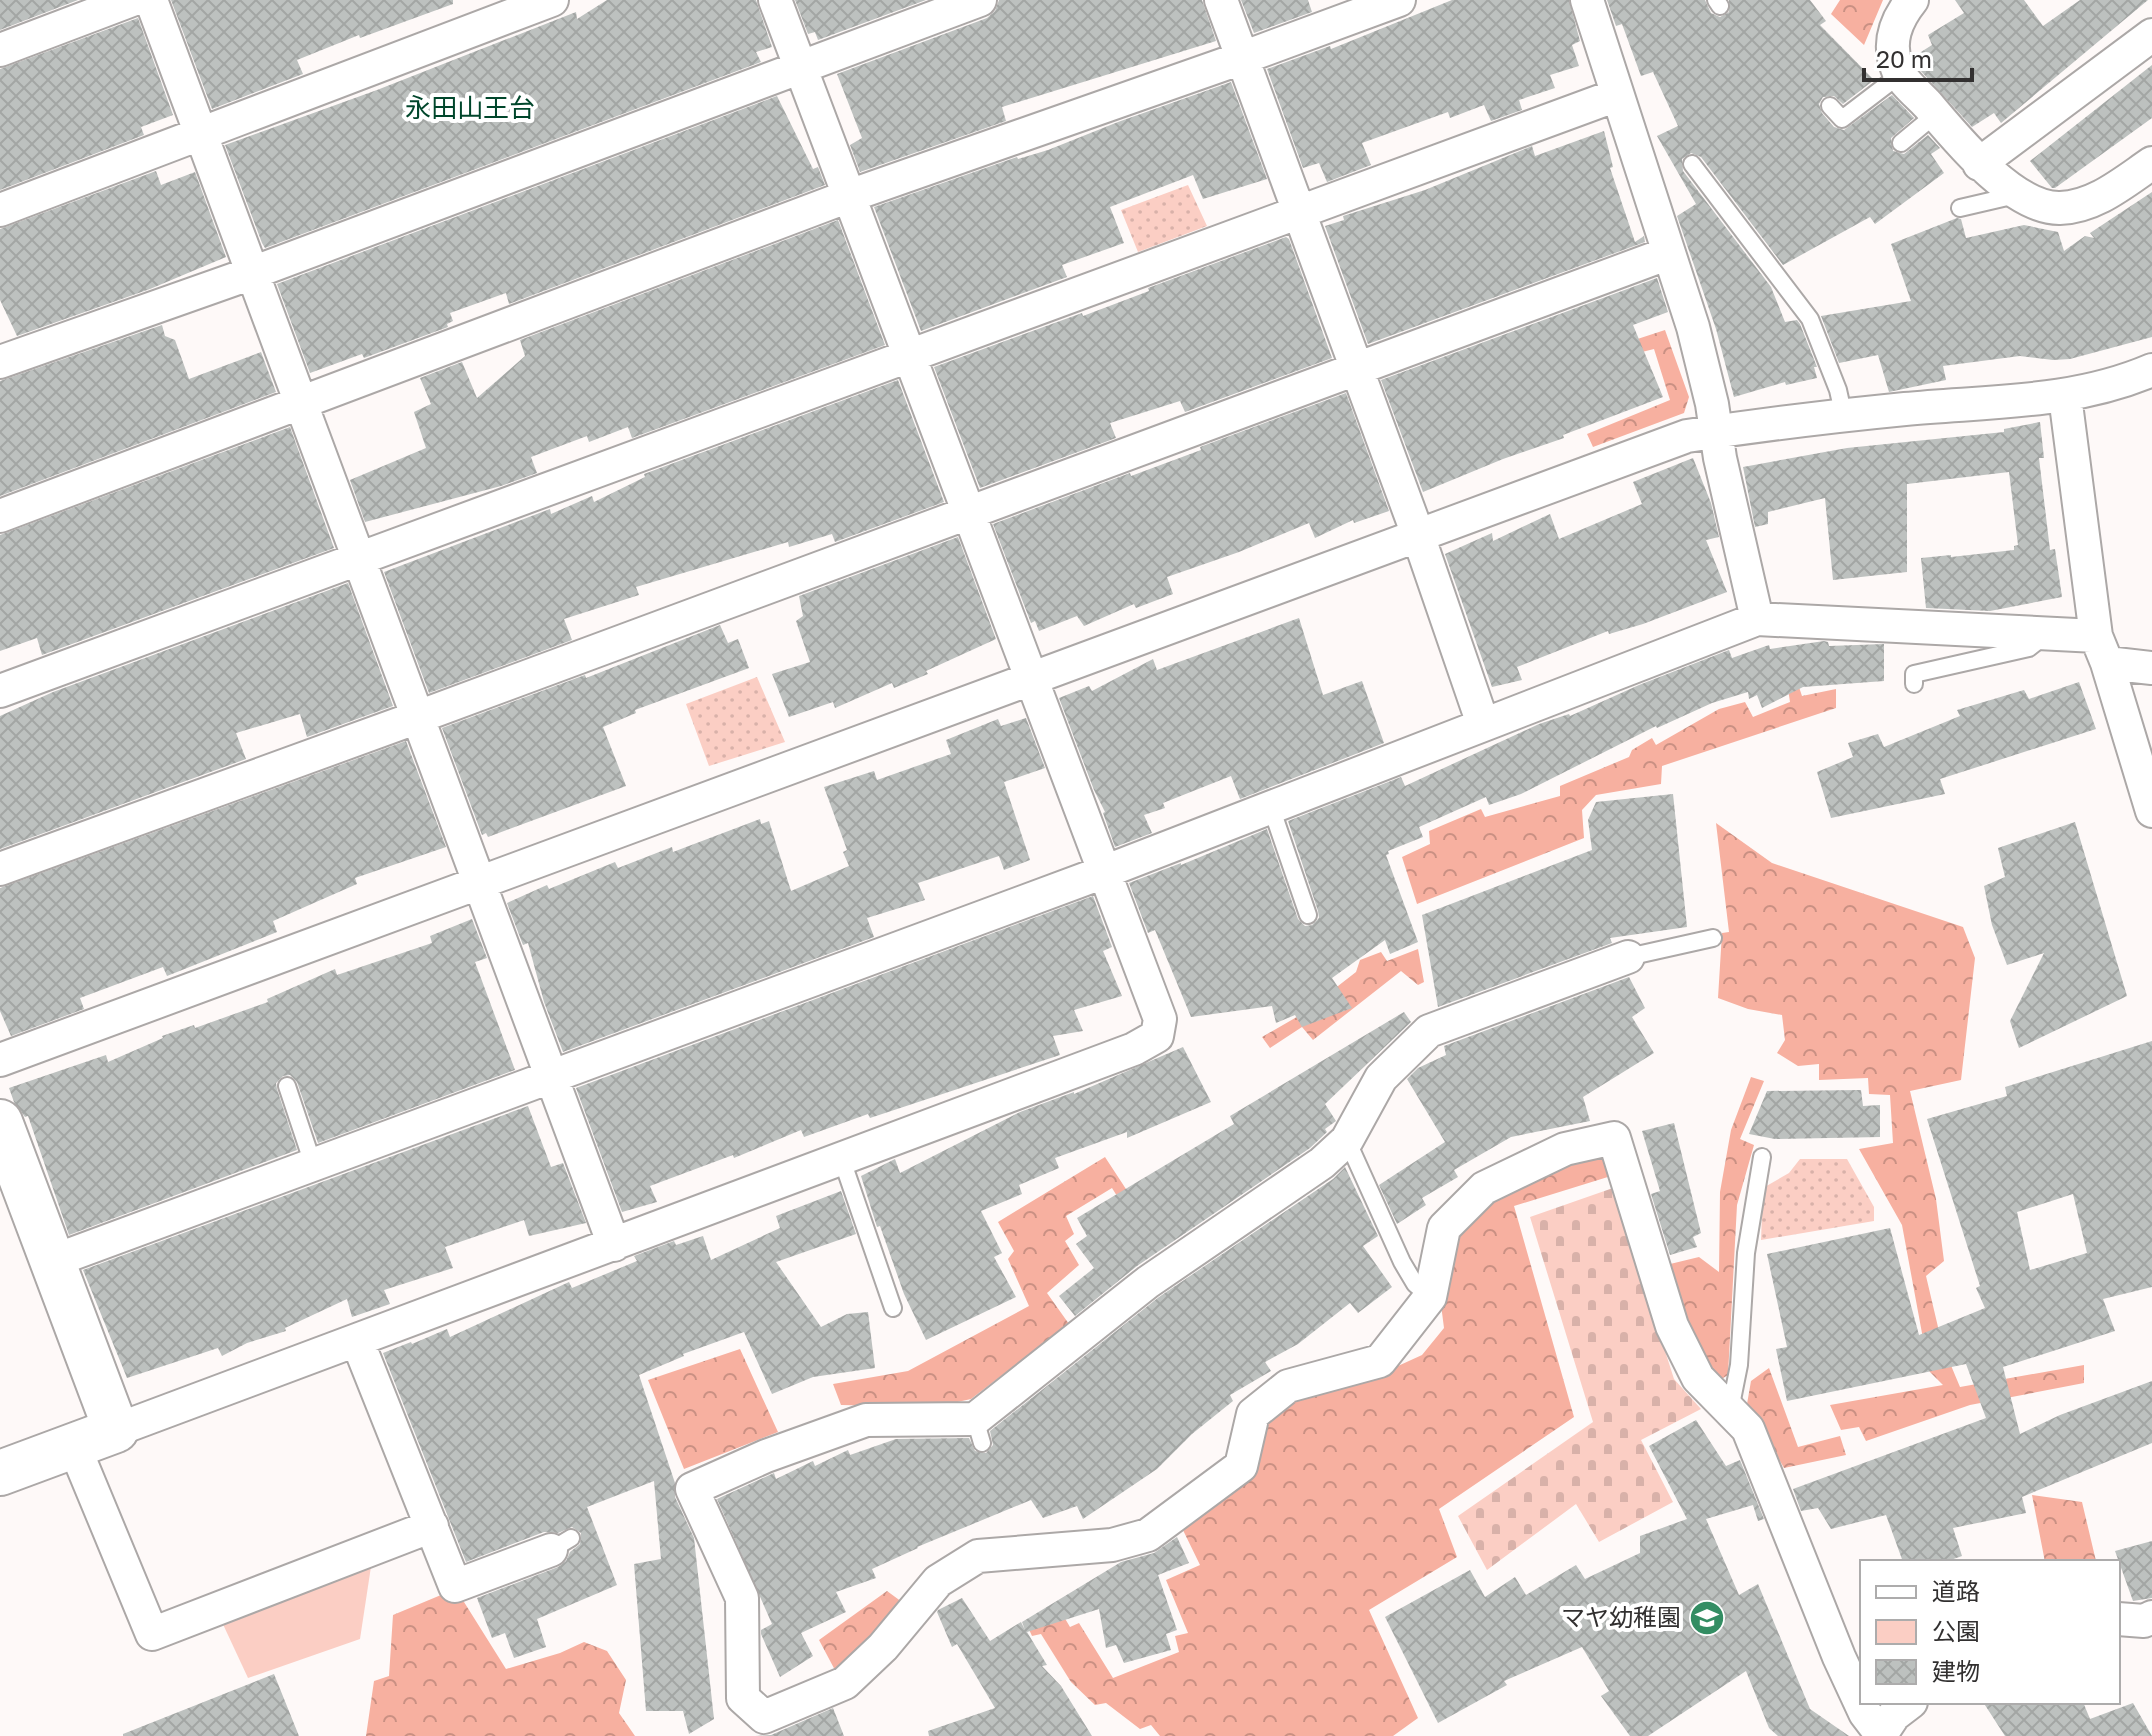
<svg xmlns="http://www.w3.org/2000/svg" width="2152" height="1736" viewBox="0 0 2152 1736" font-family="'Golos Text','Noto Sans JP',sans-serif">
<defs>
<pattern id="grass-dots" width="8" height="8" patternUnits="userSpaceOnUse" patternTransform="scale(2)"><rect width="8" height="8" fill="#fbcec4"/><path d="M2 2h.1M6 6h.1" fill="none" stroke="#d8b1a9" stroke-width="1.8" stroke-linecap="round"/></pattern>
<pattern id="forest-crowns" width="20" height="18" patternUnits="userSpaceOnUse" patternTransform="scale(2)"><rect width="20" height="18" fill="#f7b0a0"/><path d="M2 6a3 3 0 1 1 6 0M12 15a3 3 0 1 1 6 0" fill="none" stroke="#c99083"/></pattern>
<pattern id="cemetery-stones" width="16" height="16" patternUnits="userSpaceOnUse" patternTransform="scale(2)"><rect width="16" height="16" fill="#fbcec4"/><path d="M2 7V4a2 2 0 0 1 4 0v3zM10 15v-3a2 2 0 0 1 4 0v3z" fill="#d8b1a9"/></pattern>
<pattern id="building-cross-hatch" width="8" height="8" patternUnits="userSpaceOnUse" patternTransform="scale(2)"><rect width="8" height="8" fill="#bdc1bf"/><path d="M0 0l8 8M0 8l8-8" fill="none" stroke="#a3a6a4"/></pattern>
</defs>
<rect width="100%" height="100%" fill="#fef9f8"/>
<path fill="url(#grass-dots)" d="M1188,185L1207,226L1138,252L1121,210Z
M757,677L785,742L709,766L686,704Z
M1800,1159H1847L1874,1207V1221L1761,1240L1763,1188L1789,1173Z"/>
<path fill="url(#forest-crowns)" d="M1840,0H1883L1864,45L1831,14Z
M1665,330L1689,397L1684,413L1593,447L1587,434L1670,400L1654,349L1618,358L1613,347Z
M1799,687L1802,696L1836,689V708L1662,766L1661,784L1596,795L1582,810L1584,838L1417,904L1402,857L1430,844L1429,831L1481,809L1485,817L1560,796V786L1629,757L1632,750L1652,738L1656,745L1719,709L1745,702L1753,717L1790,702L1788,689Z
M1716,823L1772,863L1963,927L1975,958L1961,1080L1910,1091L1936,1199L1944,1261L1926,1276L1942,1344L1960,1387L2084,1365V1383L1970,1405L1866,1441L1859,1427L1841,1430L1830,1405L1943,1385L1929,1371L1902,1225L1859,1149L1893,1143L1890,1095L1869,1094L1868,1078L1819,1080V1064L1798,1066L1777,1053L1785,1040L1782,1015L1748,1009L1718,998L1722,933L1729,932Z
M1418,949L1424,982L1418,985L1401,971L1313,1040L1302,1027L1270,1048L1262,1037L1302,1014L1356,972L1360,960L1381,952L1387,961Z
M1751,1077L1764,1081L1740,1139L1754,1145L1737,1205L1728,1375L1715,1383L1702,1366L1666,1265L1699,1257L1719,1272L1720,1192L1731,1130Z
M1605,1155L1611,1176L1514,1206L1574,1417L1439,1509L1457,1557L1369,1610L1418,1718L1393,1736H1160L1151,1725L1140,1729L1106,1703L1095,1705L1071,1682L1041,1634L1032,1636L1026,1623L1057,1605L1070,1627L1079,1623L1113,1678L1179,1652L1175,1636L1188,1633L1166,1580L1200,1565L1181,1526L1261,1459L1260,1434L1278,1408L1305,1391L1387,1371L1422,1355L1444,1328L1440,1297L1452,1237L1511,1183Z
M1105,1157L1162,1244L1152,1252L1112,1188L1066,1216L1074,1234L1065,1241L1079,1265L1047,1293L1069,1324L971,1399L935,1407L841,1405L833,1384L908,1371L1029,1306L1008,1259L1014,1251L998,1222Z
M740,1349L778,1432L684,1469L648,1380Z
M1769,1368L1798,1447L1840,1436L1846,1455L1784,1468L1747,1404L1751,1381Z
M2032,1495L2082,1502L2096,1561L2045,1562Z
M887,1591L902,1602L836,1672L819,1640Z
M441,1595L464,1602L506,1669L560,1653L584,1642L607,1651L626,1680L619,1713L635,1736H366L374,1681L389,1676L393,1615Z"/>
<path fill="url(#cemetery-stones)" d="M1613,1188L1674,1379L1701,1409L1641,1440L1673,1502L1599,1542L1576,1504L1487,1570L1458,1516L1593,1422L1530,1217Z"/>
<path fill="#fbcec4" d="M372,1560L360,1639L248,1678L221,1620Z"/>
<path fill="url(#building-cross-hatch)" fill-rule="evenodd" d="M0,0H78L0,30Z
M171,0H453V4L360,38L359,35L297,60L303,74L212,109Z
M607,0H756L772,47L756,52L761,62L265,248L262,243L225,145L377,90L576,12L577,19Z
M795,0H926L818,40L815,32L808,34Z
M999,0H1202L1216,41L1002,107L1006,121L860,172L850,145L862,138L837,74L987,18L995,11Z
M1241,0H1308L1312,12L1254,33Z
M1452,0H1569L1580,41L1572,45L1579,66L1550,75L1555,88L1519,100L1522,110L1491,121L1484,105L1450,118L1448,112L1362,143L1371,165L1327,182L1319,163L1303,168L1267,69L1330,46L1331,49Z
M1607,0H1705L1711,13L1720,17L1729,12V0H1810L1826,21L1820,25L1874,80L1843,104L1834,96L1823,97L1819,104L1822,113L1834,127L1844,130L1892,95L1914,118L1891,138L1893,151L1904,154L1928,135L1940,148L1931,154L1944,173L1875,224L1870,217L1783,265L1701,157L1691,153L1682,159L1683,171L1771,287L1785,322L1797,320L1800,324L1817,367H1814L1817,378L1786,385L1785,382L1734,397L1716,329L1677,216L1696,204L1657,136L1678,126L1653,72L1641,76L1622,24L1616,26Z
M1955,0H2024L2043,26L2080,0H2148L2001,123L1994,113L1972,127L1920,70L1913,57L1932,45L1928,35L1964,13Z
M138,18L173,115L141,127L144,135L0,190V69Z
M2152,65V118L2055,188H2052L2030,161Z
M1231,82L1267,179L1203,199L1193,175L1110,207L1124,243L1062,265L1067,277L921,331L874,207L1017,157L1018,159L1048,150L1118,122Z
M777,96L813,169L818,167L825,185L509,304L506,293L450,313L453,321L447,324L448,327L364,358L362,354L310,373L277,284Z
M1604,131L1613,167L1610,168L1635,242L1644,236L1645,242L1368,344L1325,226L1344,220L1343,216L1425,190L1532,146L1535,156Z
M156,171L161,185L195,172L226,257L150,289L17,336L0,300V229Z
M2152,192V337L2070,359L2053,360L2020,356L1943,366L1946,380L1889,392L1878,355L1839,363L1821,316L1911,301L1891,244L1957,218L1961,219L1966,238L2024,225L2058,232L2064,251L2085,236L2094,238L2090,233Z
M838,220L885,345L632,438L628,427L589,442L587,436L531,457L537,473L501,486L365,522L350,480L426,448L414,412L431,404L420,378L462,362L477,398L525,356L520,340Z
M1286,237L1289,239L1332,358L1185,412L1180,401L1110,423L1116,438L980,488L934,367L1082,313L1083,316L1149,291L1148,288Z
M1657,278L1668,312L1633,325L1663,397L1563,435L1564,438L1503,459L1423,492L1381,380Z
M162,325L165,336L175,340L189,379L261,352L276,392L0,496V381Z
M898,380L944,502L835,542L832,534L789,547L788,542L636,587L639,595L564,619L572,640L429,693L384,572L550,509L551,514L592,496L594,502L645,477L644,474Z
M1346,393L1389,511L1354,523L1353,520L1315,538L1309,523L1239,552L1167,577L1173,594L1136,608L1134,604L1084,626L1077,616L1039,631L1035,621L1031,623L993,524L1130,473L1131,476L1201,450L1200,447Z
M2040,422L2044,458H2039L2050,550L2055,549L2062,597L1990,611L1926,608L1921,558L1951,555V557L2014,550V546L2018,545L2009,472L1907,484V572L1833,580L1825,498L1768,512V524L1755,527L1743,467L1847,448L2004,432V429Z
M290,427L334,548L42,655L37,638L0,651V535Z
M1693,458L1711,503L1719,537L1706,540L1727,592L1643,624L1609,634L1608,631L1517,667L1522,680L1492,687L1445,554L1492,533L1493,541L1550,514L1559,539L1642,504L1633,482Z
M958,537L996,639L926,671L928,674L894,688L892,683L835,708L833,702L789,717L772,674L810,662L796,621L803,616L799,596Z
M348,583L393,706L307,737L300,714L236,733L246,759L0,849V716L53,692Z
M1299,618L1323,695L1362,681L1384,743L1240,799L1231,776L1163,803L1165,808L1144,815L1152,833L1115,847L1103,813L1105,812L1094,790L1059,698L1089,686L1092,691L1153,659L1157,670Z
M720,625L728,643L738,639L749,668L635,710L636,713L603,727L626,786L488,837L486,833L482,835L442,728L585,675L586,678Z
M1824,641L1828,642L1829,646L1884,644V681L1803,687L1762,708L1757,695L1749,699L1748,692L1712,703L1657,728L1656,726L1521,794L1489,805L1486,797L1419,827L1423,837L1388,851L1389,854L1386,855L1418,942L1390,954L1385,940L1332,978L1352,1008L1302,1027L1295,1015L1276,1023L1272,1006L1191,1017L1155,930L1148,933L1129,883L1181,863V865L1267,829L1298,919L1305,926L1312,925L1319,918L1318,911L1288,821L1401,777L1405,786L1539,724L1569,714L1570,716L1639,685L1729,650L1732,658L1769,645L1770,649Z
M2079,682L2096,729L1940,779L1945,794L1831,818L1817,772L1853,757L1848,743L1878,734L1884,747L1960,716L1957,710L2024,690L2029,699Z
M1026,718L1045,768L1004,782L1030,860L1004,870L999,856L918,883L925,900L867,918L874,937L563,1052L544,1002L528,943L523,945L507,903L547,885L549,889L615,862L618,868L672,847L673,852L760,819L761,824L769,821L791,891L849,866L843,852L847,850L824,787L874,771L877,780L951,754L946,740L998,719L1001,726Z
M406,741L446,847L355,878L357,884L273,921L277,932L167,976L163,967L80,998L84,1009L11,1036L0,1011V888Z
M1673,794L1687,927L1610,938L1612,943L1438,1007L1422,915L1592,850L1588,820L1596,802Z
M2075,822L2127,996L2019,1048L2010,1021L2044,953L2007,965L1992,925L1984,886L2005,877L1998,848Z
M1093,896L1112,947L1103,951L1122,996L1074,1010L1083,1031L1053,1036L1060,1055L870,1118L868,1114L804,1137L801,1130L734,1158L733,1155L650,1186L657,1202L622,1212L576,1088Z
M472,919L487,958L475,962L515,1070L318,1143L297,1082L290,1075L283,1076L276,1083L277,1089L297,1150L69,1235L28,1116L25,1117L14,1102L9,1088L106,1055L108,1062L163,1038L162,1036L194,1025L195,1028L268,1002L267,999L335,969L337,975L432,943L430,936Z
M1629,977L1645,1008L1632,1017L1654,1053L1583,1097L1590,1121L1511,1137L1454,1170L1458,1177L1422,1198L1426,1205L1397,1224L1379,1185L1445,1142L1407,1079L1418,1068L1446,1055L1444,1046Z
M1404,1012L1411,1022L1325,1104L1336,1121L1325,1129L1327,1132L1310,1148L1137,1266L1075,1316L1059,1296L1094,1268L1076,1244L1087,1236L1077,1218L1234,1124L1230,1116Z
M2152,1041V1287L2103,1299L2115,1331L2003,1367L2020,1434L2060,1415L2152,1381V1443L2022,1497L2026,1513L1953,1528L1962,1556L1945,1562H1903L1886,1515L1831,1529L1818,1508L1801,1511L1793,1489L1986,1418L1966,1364L1787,1401L1776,1349L1787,1347L1767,1254L1890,1228L1919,1335L1985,1308L1976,1288L1980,1286L1927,1119L2007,1096L2005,1087ZM2073,1194L2087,1253L2030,1270L2017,1212Z
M1183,1047L1211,1102L1127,1138V1132L1055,1158L1059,1168L1019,1185L1022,1194L981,1211L1002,1253L994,1257L1016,1297L926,1340L904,1294L880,1226L877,1227L861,1176L895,1159L900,1173L1020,1112L1074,1092V1094Z
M1861,1090L1863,1106L1880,1105V1137L1775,1139L1749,1134L1767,1091Z
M528,1106L551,1167L563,1163L586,1223L529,1236L524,1220L445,1247L453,1268L384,1290L390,1304L352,1317L347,1299L285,1328L286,1331L247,1343L222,1356L218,1348L127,1378L83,1270Z
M1674,1123L1701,1233L1693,1237L1697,1247L1670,1255L1651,1194L1660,1191L1642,1131Z
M1345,1167L1378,1236L1363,1246L1392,1287L1358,1313L1350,1303L1298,1344L1265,1362L1271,1371L1230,1395L1233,1401L1192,1434L1157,1469L1083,1519L1077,1506L1043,1518L1031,1500L917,1547L918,1548L872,1569L876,1578L836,1592L846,1612L801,1633L813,1656L780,1677L761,1634V1630L772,1624L717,1499L774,1473L776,1479L813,1461L815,1466L848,1450L850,1455L896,1439L969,1438L975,1451L986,1453L993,1445L990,1431L1159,1297L1333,1179Z
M841,1191L856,1234L776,1262L821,1327L847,1314L868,1312L875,1368L813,1377L772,1394L744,1332L683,1354L684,1356L639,1375L675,1483V1497L694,1538L714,1719L689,1734L683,1711H646L634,1564L661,1559L654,1481L587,1507L617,1585L537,1619L546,1647L514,1658L505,1633L492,1638L477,1598L558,1567L566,1561L570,1552L580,1544L581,1533L572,1527L558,1533L544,1532L466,1562L383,1353L411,1342L412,1344L447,1329L450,1337L569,1282L572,1288L637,1261L634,1256L674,1241L676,1245L703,1236L711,1260L780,1228L776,1216Z
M1696,1420L1726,1466L1740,1460L1764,1519L1758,1521L1753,1505L1706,1519L1739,1595L1758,1584L1810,1709L1849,1736H1778L1769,1728L1746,1671L1648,1736H1630L1601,1696L1609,1691L1582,1647L1504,1681L1507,1685L1438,1723L1385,1617L1470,1570L1485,1597L1515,1577L1526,1595L1576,1565L1585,1579L1640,1553V1536L1687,1519L1649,1446Z
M1177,1537L1189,1563L1158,1575L1177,1630L1166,1634L1171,1650L1124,1663L1116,1645L1106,1648L1099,1609L1027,1632L1047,1665L1042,1666L1061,1686L1092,1736H929L928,1731L995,1708L957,1644L952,1647L937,1612L938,1610L962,1598L990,1641L1021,1622L1025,1630L1022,1622L1121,1562L1154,1553Z
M2152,1541V1598L2133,1601L2115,1551Z
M274,1674L299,1736H123V1734Z
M1983,1702H2083L2090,1719L2133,1703L2152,1736H2005Z
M833,1708L844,1736H755L771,1735Z"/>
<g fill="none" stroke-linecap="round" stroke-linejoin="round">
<g stroke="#aca8a7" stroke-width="20">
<path id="lane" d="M1716,0L1720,6
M1830,106L1842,119L1901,74
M1901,143L1936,114
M1692,164L1810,319L1838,390L1844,417
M1960,208L2016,195
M1914,684V674L2029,648L2043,637
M1271,807L1308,915
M1628,957L1713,938
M287,1086L313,1164
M1347,1140L1402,1262L1415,1284L1430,1297
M842,1160L893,1308
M1730,1410L1739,1365L1746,1253L1762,1157
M975,1419L982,1443
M551,1550L571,1538"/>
</g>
<g stroke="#aca8a7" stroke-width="36">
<path id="street" d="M151,0L614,1245
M1221,0L1418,535L1483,724
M1587,0L1693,327L1712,404L1720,458L1757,619
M1912,0C1896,20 1887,42 1897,68C1901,81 1918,94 1928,105C1956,138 2013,209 2060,208C2095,207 2124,182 2152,163
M0,50L132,0
M1979,164L2152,35
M0,210L552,0
M0,362L252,273L980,0
M2065,396L2096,636L2107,663L2152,811
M0,516L849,196L1242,58L1399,0
M2107,663L2152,668
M0,691L1617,95
M0,869L418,717L1669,253
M1628,957L1429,1031L1381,1078L1347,1140L1322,1163L1148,1282L975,1419L866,1420L766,1456L692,1489L742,1598L743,1698L764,1717L845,1683L883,1647L938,1581L978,1556L1112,1545L1148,1535L1241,1466L1253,1414L1288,1386L1380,1361L1430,1297L1444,1228L1484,1188L1565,1149L1614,1138L1672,1326L1698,1378L1748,1429L1839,1657L1865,1713L1881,1734
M0,1060L1687,436C1759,425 1833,416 1905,409C1989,401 2073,404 2152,370
M53,1261L1104,872L1757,619L2096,636
M357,1340L455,1586L551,1550
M116,1430L1134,1049L1157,1036L1160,1019L775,0
M74,1446L152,1634L432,1526
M2118,1619L2144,1621L2152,1617
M1880,1736L1894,1715L1911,1702"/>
</g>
<g stroke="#aca8a7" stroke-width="48">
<path id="secondary" d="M0,1122L116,1430L0,1473"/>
</g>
<use href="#lane" stroke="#fff" stroke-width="16"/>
<use href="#street" stroke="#fff" stroke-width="32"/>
<use href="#secondary" stroke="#fff" stroke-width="44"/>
</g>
<defs>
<g id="school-disc" transform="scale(1.8)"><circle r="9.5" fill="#338d63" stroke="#fff"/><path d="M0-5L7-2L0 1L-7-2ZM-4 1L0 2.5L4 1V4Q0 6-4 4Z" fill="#fff"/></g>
</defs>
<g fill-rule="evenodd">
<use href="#school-disc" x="1707" y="1618"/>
</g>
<g text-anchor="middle" stroke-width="8" stroke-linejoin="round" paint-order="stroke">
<g font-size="24" fill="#323030" stroke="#fff" text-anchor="end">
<text x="1681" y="1626">マヤ幼稚園</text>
</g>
<g font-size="26" fill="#00462b" stroke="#fff">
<text x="470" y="117">永田山王台</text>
</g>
</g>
<rect x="1860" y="1560" width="260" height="144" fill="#ffffff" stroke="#adacac" stroke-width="2"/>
<rect x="1876" y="1586" width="40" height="12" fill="#ffffff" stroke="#adacac" stroke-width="2"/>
<text x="1932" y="1600" font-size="24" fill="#323030">道路</text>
<rect x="1876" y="1620" width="40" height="24" fill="#fbcec4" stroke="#adacac" stroke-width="2"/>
<text x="1932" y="1640" font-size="24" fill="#323030">公園</text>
<rect x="1876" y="1660" width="40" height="24" fill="url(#building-cross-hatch)" stroke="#adacac" stroke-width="2"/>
<text x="1932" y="1680" font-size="24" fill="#323030">建物</text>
<path d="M1864 68v12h108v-12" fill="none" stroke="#323030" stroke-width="4"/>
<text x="1876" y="68" font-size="24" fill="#323030" stroke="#ffffff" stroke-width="6" paint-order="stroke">20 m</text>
</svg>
